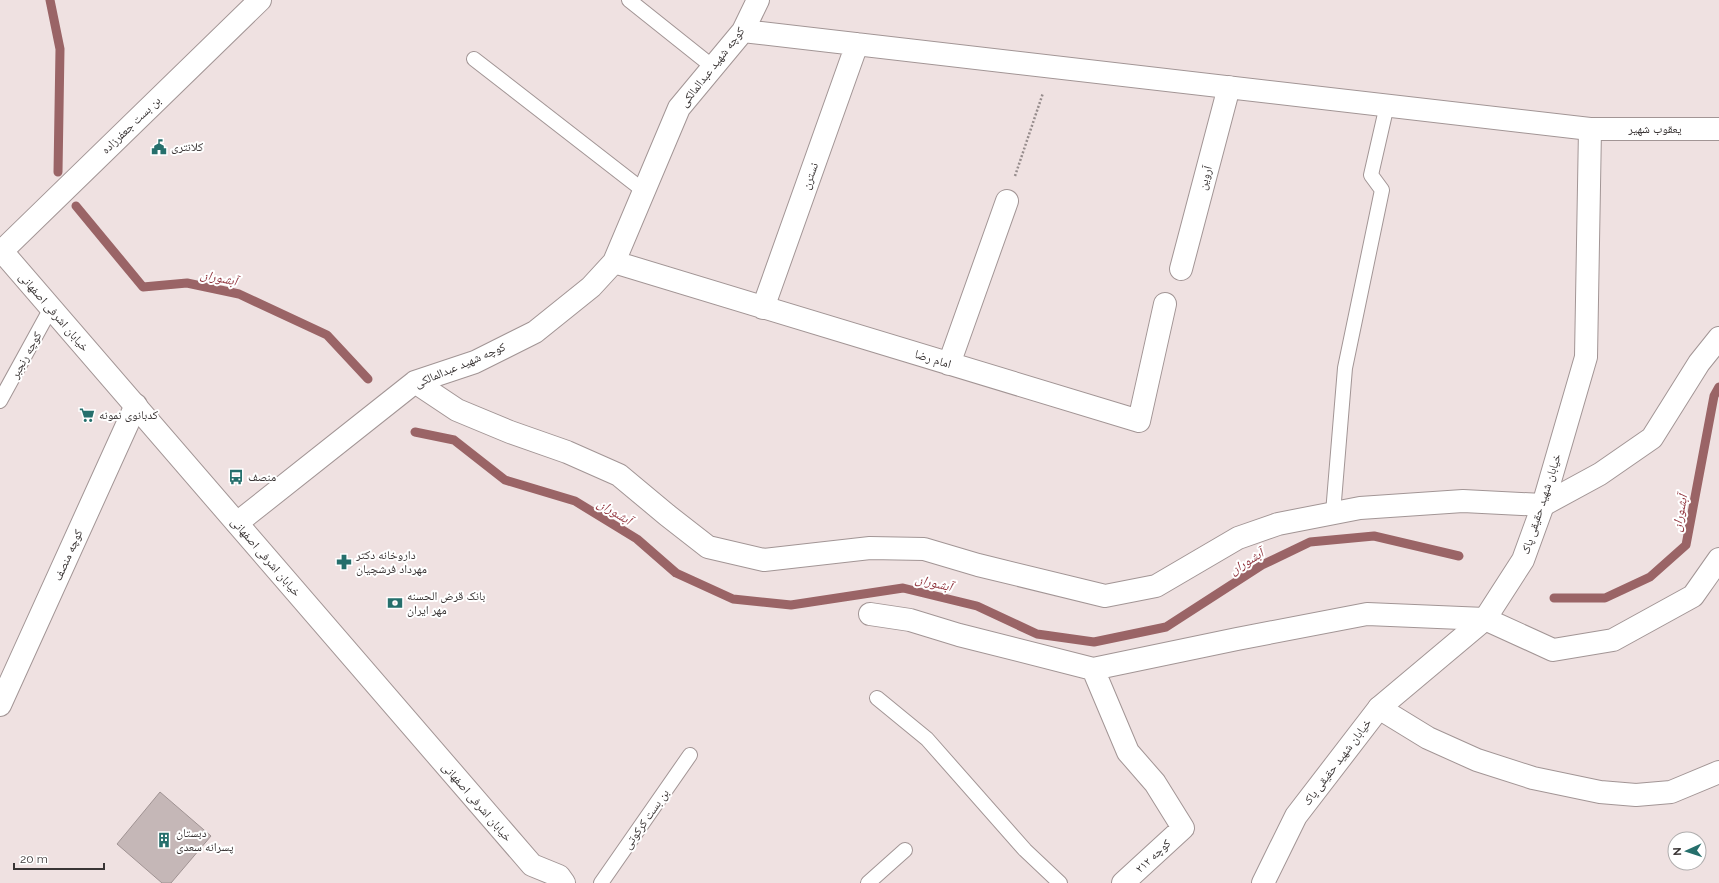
<svg xmlns="http://www.w3.org/2000/svg" width="1719" height="883" viewBox="0 0 1719 883" font-family="Raleway,'Noto Naskh Arabic',sans-serif">
<rect width="100%" height="100%" fill="#efe1e1"/>
<g fill="none" stroke-linecap="round" stroke-linejoin="round">
<path stroke="#9a6466" stroke-width="9" d="M50,0L60,49L58,172
M76,206L143,287L187,283L239,294L327,335L368,379
M415,432L454,440L505,480L575,501L637,539L676,573L733,599L791,605L903,588L977,606L1037,634L1094,642L1166,627L1262,565L1310,542L1374,536L1459,556
M1554,598H1605L1650,577L1686,545L1714,396L1719,387"/>
</g>
<path fill="#c5b7b7" stroke="#a09393" d="M160,792L211,836L171,883H162L117,844Z"/>
<g fill="none" stroke-linecap="round" stroke-linejoin="round">
<g stroke="#a29595" stroke-width="16">
<path id="service" d="M629,0L713,67
M474,59L644,191
M0,401L51,308
M1333,513L1345,368L1382,190L1371,175L1387,105
M877,698L927,739L1025,850L1060,883
M601,883L690,755
M868,883L905,850"/>
</g>
<g stroke="#a29595" stroke-width="24">
<path id="minor" d="M743,31L1590,129H1719
M2,251L260,0
M614,262L1139,421L1165,304
M1181,269L1229,87
M763,308L857,44
M949,364L1007,201
M415,382L457,410L510,432L567,452L619,475L667,515L708,547L764,560L870,548L924,549L978,565L1105,596L1156,586L1238,538L1278,524L1360,508L1463,501L1543,505L1600,474L1652,438L1699,363L1719,338
M237,523L415,382L475,362L535,332L591,287L614,262L679,108L743,31L758,0
M870,614L910,620L959,635L1093,669L1237,639L1367,614L1485,619L1553,650L1613,640L1693,596L1719,559
M1093,669L1128,752L1155,783L1183,828L1123,883
M0,705L136,405
M1379,708L1428,738L1477,760L1533,778L1600,792L1636,795L1671,792L1719,772"/>
</g>
<g stroke="#a29595" stroke-width="24">
<path id="tertiary" d="M1263,883L1296,816L1379,708L1485,619L1523,560L1543,505L1586,357L1590,129"/>
</g>
<g stroke="#a29595" stroke-width="24">
<path id="secondary" d="M0,249L532,865L559,876L564,883"/>
</g>
<path stroke="#968c8c" stroke-width="2.5" stroke-dasharray="2 2" stroke-linecap="butt" d="M1015,176L1043,93"/>
<use href="#service" stroke="#fff" stroke-width="14"/>
<use href="#minor" stroke="#fff" stroke-width="22"/>
<use href="#tertiary" stroke="#fff" stroke-width="22"/>
<use href="#secondary" stroke="#fff" stroke-width="22"/>
</g>
<defs>
<g id="civic-bare" transform="scale(1.2)"><path d="M-.6-6.5H3V-4.5H.6V-3L4-1V1h2V6H-6V1h2V-1L-.6-3ZM-1.2 2.5V6h2.4V2.5Z" fill="#256f6c" stroke="#fff" stroke-width="2.5" paint-order="stroke"/></g>
<g id="supermarket-bare" transform="scale(1.2)"><path d="M-6-5.5h2.5l.6 2H6L4.5 2H-2.5L-4.4-4H-6ZM-1.5 3.2a1.3 1.3 0 1 0 .1 0ZM3 3.2a1.3 1.3 0 1 0 .1 0Z" fill="#256f6c" stroke="#fff" stroke-width="2.5" paint-order="stroke"/></g>
<g id="bus-bare" transform="scale(1.2)"><path d="M-5-6H5V4H4V6H2V4H-2V6H-4V4H-5ZM-3.5-4V0h7V-4ZM-3.5 1.2v1.5H-2V1.2ZM2 1.2v1.5H3.5V1.2Z" fill="#256f6c" stroke="#fff" stroke-width="2.5" paint-order="stroke"/></g>
<g id="pharmacy-bare" transform="scale(1.2)"><path d="M-2-6h4v4h4v4h-4v4h-4v-4h-4v-4h4Z" fill="#256f6c" stroke="#fff" stroke-width="2.5" paint-order="stroke"/></g>
<g id="bank-bare" transform="scale(1.2)"><path d="M-6-4H6V4H-6ZM0-2.3a2.3 2.3 0 1 0 0 4.6a2.3 2.3 0 1 0 0-4.6Z" fill="#256f6c" stroke="#fff" stroke-width="2.5" paint-order="stroke"/></g>
<g id="building-bare" transform="scale(1.2)"><path d="M-4-6H4V6H1V3H-1V6H-4ZM-2.5-4.3h1.7v1.8h-1.7ZM.8-4.3h1.7v1.8H.8ZM-2.5-1h1.7V.8h-1.7ZM.8-1h1.7V.8H.8Z" fill="#256f6c" stroke="#fff" stroke-width="2.5" paint-order="stroke"/></g>
</defs>
<g fill-rule="evenodd">
<use href="#civic-bare" x="159" y="147"/>
<use href="#supermarket-bare" x="87" y="415"/>
<use href="#bus-bare" x="236" y="477"/>
<use href="#pharmacy-bare" x="344" y="562"/>
<use href="#bank-bare" x="395" y="603"/>
<use href="#building-bare" x="164" y="840"/>
</g>
<g text-anchor="middle" stroke-width="4" stroke-linejoin="round" paint-order="stroke">
<g font-size="12" fill="#393434" stroke="#fff">
<text transform="translate(712 67) rotate(-52)" y="4">کوچه شهید عبدالمالکی</text>
<text transform="translate(131 125) rotate(-44)" y="4">بن بست جعفرزاده</text>
<text x="1655" y="133">یعقوب شهیر</text>
<text transform="translate(810 176) rotate(-70)" y="4">نسترن</text>
<text transform="translate(1205 178) rotate(-75)" y="4">آروین</text>
<text transform="translate(54 312) rotate(49)" y="4">خیابان اشرفی اصفهانی</text>
<text transform="translate(26 355) rotate(-61)" y="4">کوچه رنجبر</text>
<text transform="translate(933 359) rotate(17)" y="4">امام رضا</text>
<text transform="translate(460 365) rotate(-23)" y="4">کوچه شهید عبدالمالکی</text>
<text transform="translate(1541 504) rotate(-72)" y="4">خیابان شهید حقیقی پاک</text>
<text transform="translate(68 555) rotate(-66)" y="4">کوچه منصف</text>
<text transform="translate(266 557) rotate(49)" y="4">خیابان اشرفی اصفهانی</text>
<text transform="translate(1337 762) rotate(-53)" y="4">خیابان شهید حقیقی پاک</text>
<text transform="translate(477 802) rotate(49)" y="4">خیابان اشرفی اصفهانی</text>
<text transform="translate(646 819) rotate(-55)" y="4">بن بست کرکوتی</text>
<text transform="translate(1153 856) rotate(-43)" y="4">کوچه ۲۱۲</text>
</g>
<g font-size="12" fill="#393434" stroke="#fff" text-anchor="start">
<text x="171" y="151">کلانتری</text>
<text x="99" y="419">کدبانوی نمونه</text>
<text x="248" y="481">منصف</text>
<text x="356" y="559">داروخانه دکتر<tspan x="356" dy="14">مهرداد فرشچیان</tspan></text>
<text x="407" y="600">بانک قرض الحسنه<tspan x="407" dy="14">مهر ایران</tspan></text>
<text x="176" y="837">دبستان<tspan x="176" dy="14">پسرانه سعدی</tspan></text>
</g>
<g font-size="13" font-style="italic" fill="#91343d" stroke="#fff">
<text transform="translate(219 277) rotate(12)" y="5">آبشوران</text>
<text transform="translate(615 511) rotate(32)" y="5">آبشوران</text>
<text transform="translate(1679 513) rotate(-79)" y="5">آبشوران</text>
<text transform="translate(1246 561) rotate(-31)" y="5">آبشوران</text>
<text transform="translate(934 582) rotate(14)" y="5">آبشوران</text>
</g>
</g>
<g transform="translate(1687 851) rotate(267)"><circle r="19" fill="#ffffff" stroke="#b0aeae"/>
<path d="M0-3L7 15L0 10L-7 15Z" fill="#256f6c"/>
<text y="-6" font-size="11" font-weight="bold" text-anchor="middle" fill="#393434">N</text>
</g>
<path d="M14 863v6h90v-6" fill="none" stroke="#393434" stroke-width="2"/>
<text x="20" y="863" font-size="12" fill="#393434" stroke="#ffffff" stroke-width="3" paint-order="stroke">20 m</text>
</svg>
